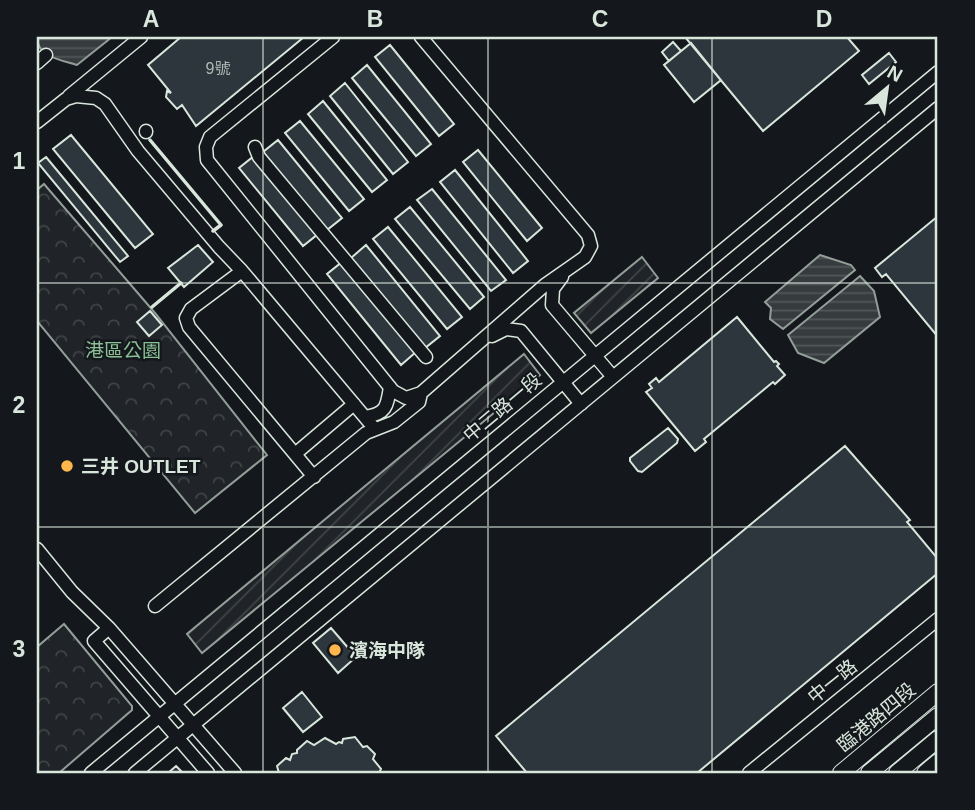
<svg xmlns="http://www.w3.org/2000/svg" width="975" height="810" viewBox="0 0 975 810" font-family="Helvetica,'Noto Sans TC',sans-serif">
<defs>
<pattern id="park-crowns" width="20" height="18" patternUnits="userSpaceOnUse" patternTransform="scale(1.75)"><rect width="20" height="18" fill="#202428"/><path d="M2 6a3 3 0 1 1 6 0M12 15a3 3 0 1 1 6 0" fill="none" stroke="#404447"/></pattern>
<pattern id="garden-furrows" width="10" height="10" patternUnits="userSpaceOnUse" patternTransform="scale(1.75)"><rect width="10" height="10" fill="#202428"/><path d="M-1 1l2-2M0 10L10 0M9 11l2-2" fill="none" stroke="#404447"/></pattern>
<pattern id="water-rules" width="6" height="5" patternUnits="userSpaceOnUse" patternTransform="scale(1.75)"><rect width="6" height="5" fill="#363b3e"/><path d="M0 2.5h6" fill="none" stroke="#525759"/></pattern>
</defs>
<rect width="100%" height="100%" fill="#14181c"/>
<path fill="url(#park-crowns)" stroke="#939e99" stroke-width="2" d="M44,184L155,313L267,455L195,513L37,321V190Z
M64,624L132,706V710L59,773H37V647Z"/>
<path fill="url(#garden-furrows)" stroke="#939e99" stroke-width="2" d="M642,257L658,278L591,333L574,313Z
M524,354L540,375L202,653L187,634Z"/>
<path fill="url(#water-rules)" stroke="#939e99" stroke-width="2" d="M37,37H112L77,65C61,60 37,57 37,37Z
M820,255L851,265L855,270L783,329L770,319L771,308L765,302Z
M860,276L874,291L880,317L824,363L798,353L788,335Z"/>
<path fill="#2c363c" stroke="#d8e6dc" stroke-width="2" d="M181,37H304L196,126L182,105L177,109L166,97L167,91L171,93L148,65Z
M685,37H847L859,51L763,131Z
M673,42L681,51L669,61L662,52Z
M691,43L721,80L694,102L664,65Z
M390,45L454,124L439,136L375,57Z
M889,53L896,62L869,84L862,75Z
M367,65L431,144L416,156L352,78Z
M345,83L408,162L393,174L330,96Z
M323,101L387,180L372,192L308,114Z
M300,121L364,199L349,211L285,133Z
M71,135L153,234L135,248L53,149Z
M278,140L342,218L327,230L263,152Z
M478,150L542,228L527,241L463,162Z
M254,156L318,234L303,246L239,168Z
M46,157L128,256L120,262L38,163Z
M455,170L528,261L513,273L440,182Z
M432,189L506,280L491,291L417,200Z
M410,207L484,297L470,309L395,219Z
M938,216V337L886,274L882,277L875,268Z
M388,227L462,317L447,329L373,239Z
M198,245L213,262L184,287L168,268Z
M366,245L440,336L425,348L351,258Z
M342,262L416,352L401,365L327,274Z
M150,311L162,325L149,336L137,322Z
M737,317L774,362L776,361L779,364L777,366L785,375L775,384L773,382L704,439L706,442L695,451L646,392L652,388L649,384L656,378L659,382Z
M668,428L678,439L677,443L642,472L638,471L630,461V458Z
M845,446L910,520L907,522L938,559V573L697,773H527L496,736Z
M331,628L356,657L338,673L313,643Z
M302,692L322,717L303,732L283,708Z
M355,737L363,747L367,746L375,754L373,759L381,769L379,773H279L277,766L286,758L290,760L292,754L297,753V750L307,741L314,745L325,738L336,744L339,742L342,743L343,739Z
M176,766L183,773H168Z"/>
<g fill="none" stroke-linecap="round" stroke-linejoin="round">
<g stroke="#d8e6dc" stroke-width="15">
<path id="minor" d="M333,37L210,137L206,147L207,160L393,391L406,398L421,393L545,285L585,257L591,246L588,235L421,37
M37,63L46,55
M69,96L141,37
M37,122L66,99L76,96L96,98L105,104L138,151L219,247L242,271
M146,132V131
M255,147L259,157L426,357
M562,277L553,289L552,305L613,377
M492,336L506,329L521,331L581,404
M365,417C386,414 387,407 390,387
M295,454L354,404
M314,477L189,327L186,318L191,309L242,271L374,428
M37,549L72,592L109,628L235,773
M155,606L366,433L394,422L419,402L421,393
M109,628L94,641L208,773
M91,773L938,72
M135,773L938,108
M749,773L938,619"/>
</g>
<g stroke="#d8e6dc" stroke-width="18">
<path id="major" d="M841,773L938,692
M869,773L938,716
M897,773L938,739
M925,773L938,762"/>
</g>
<use href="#minor" stroke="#14181c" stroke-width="12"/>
<use href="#major" stroke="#14181c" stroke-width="16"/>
<path stroke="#d8e6dc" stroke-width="3.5" d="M150,140L221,225L213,231
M152,307L181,283"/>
</g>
<path fill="none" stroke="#d8e6dc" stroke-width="2" stroke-opacity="0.55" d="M263,37V773M488,37V773M712,37V773M37,283H938M37,527H938"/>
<g fill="#ffb74d" stroke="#14181c" stroke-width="2.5">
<circle cx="67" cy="466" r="7"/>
<circle cx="335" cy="650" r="7"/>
</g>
<g text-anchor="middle" stroke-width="5" stroke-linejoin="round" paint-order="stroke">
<g font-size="16" fill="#adbab4">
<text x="218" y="74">9號</text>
</g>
<g font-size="19" fill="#8ac095" stroke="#14181c">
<text x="123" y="357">港區公園</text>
</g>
<g font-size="19" fill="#d8e6dc" stroke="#14181c">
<text transform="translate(502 407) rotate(-40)" y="7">中二路一段</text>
<text transform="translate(832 681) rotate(-39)" y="7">中一路</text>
<text transform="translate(876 717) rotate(-40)" y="7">臨港路四段</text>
</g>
<g font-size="19" font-weight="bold" fill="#d8e6dc" stroke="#14181c" text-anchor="start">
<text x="81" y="473">三井 OUTLET</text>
<text x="349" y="657">濱海中隊</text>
</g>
</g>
<rect width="975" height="810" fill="none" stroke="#14181c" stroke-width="77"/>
<g transform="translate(887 88) rotate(29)" stroke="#14181c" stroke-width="5" paint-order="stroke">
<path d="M0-5L12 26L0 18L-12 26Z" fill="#d8e6dc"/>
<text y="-10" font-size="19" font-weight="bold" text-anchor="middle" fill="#d8e6dc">N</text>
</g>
<rect x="38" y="38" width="898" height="734" fill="none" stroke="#d8e6dc" stroke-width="2.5"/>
<g font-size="23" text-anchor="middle" font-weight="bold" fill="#d8e6dc">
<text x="151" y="27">A</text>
<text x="375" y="27">B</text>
<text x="600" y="27">C</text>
<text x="824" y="27">D</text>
<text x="19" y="169">1</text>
<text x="19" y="413">2</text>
<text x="19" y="657">3</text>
</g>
</svg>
